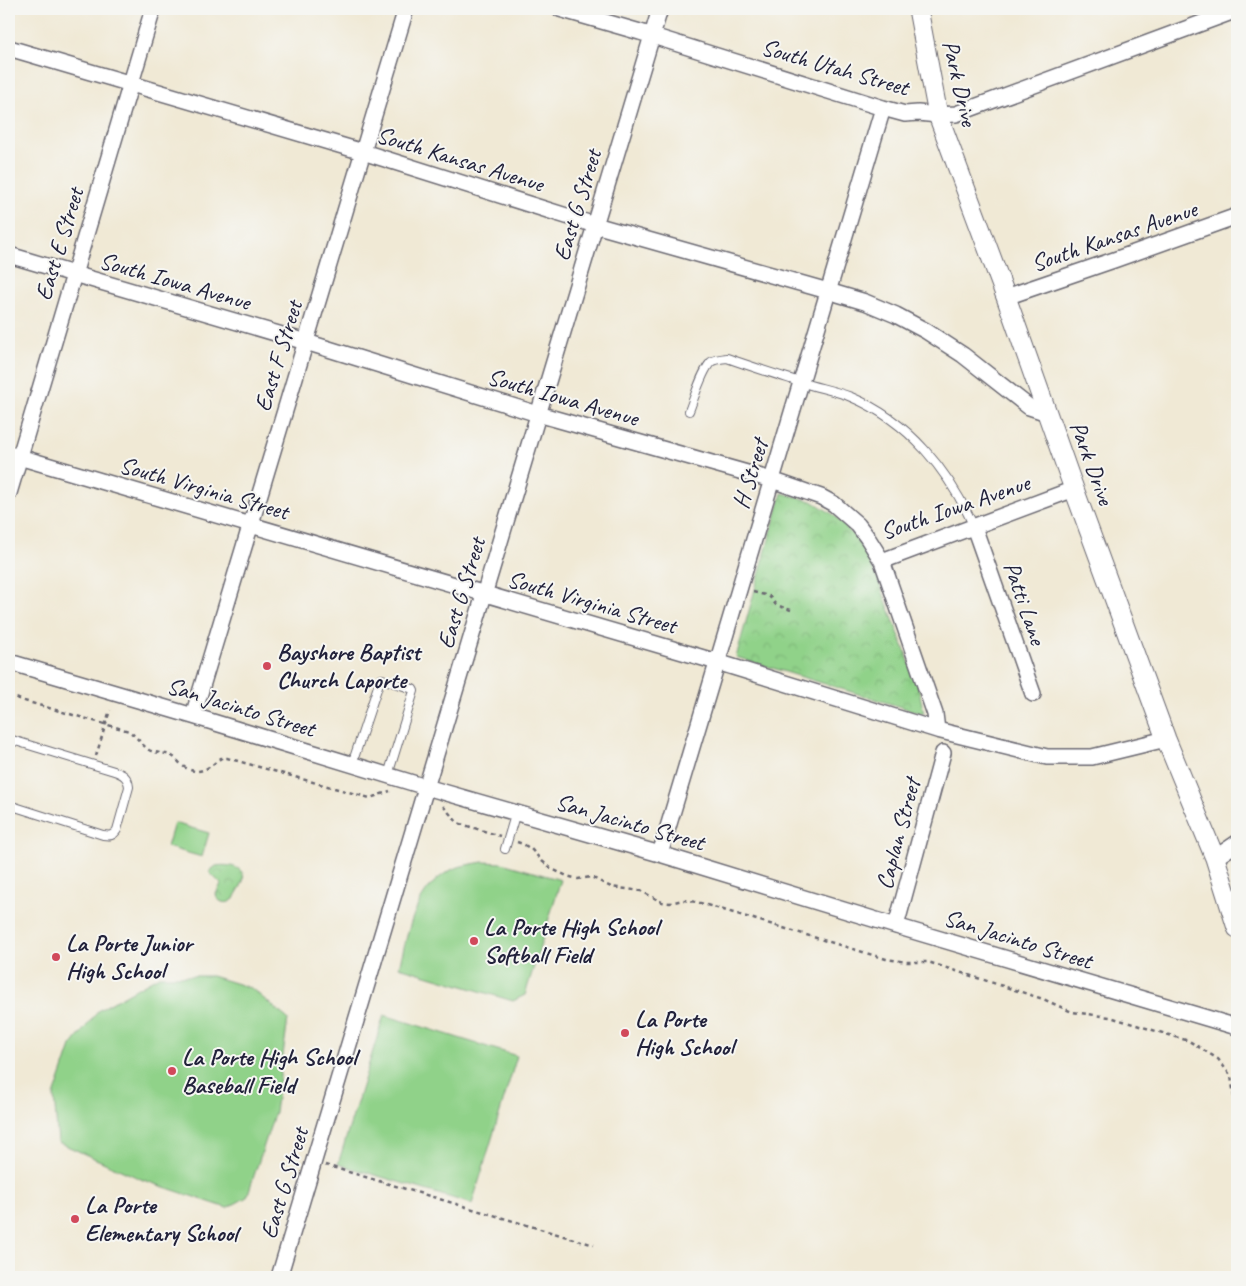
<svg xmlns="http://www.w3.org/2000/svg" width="1246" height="1286" viewBox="0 0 1246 1286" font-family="Caveat,sans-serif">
<defs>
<pattern id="park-crowns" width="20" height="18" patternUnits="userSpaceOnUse" patternTransform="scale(1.25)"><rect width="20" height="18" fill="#90d289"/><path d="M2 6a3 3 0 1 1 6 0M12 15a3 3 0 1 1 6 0" fill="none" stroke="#7cb477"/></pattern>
</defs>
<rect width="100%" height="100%" fill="#f6f6f2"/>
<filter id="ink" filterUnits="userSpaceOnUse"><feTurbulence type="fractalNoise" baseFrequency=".02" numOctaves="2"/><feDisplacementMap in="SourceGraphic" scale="10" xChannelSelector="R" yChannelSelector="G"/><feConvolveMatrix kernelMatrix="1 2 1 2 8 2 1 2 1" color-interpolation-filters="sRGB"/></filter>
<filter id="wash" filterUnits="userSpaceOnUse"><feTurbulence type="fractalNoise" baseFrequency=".0096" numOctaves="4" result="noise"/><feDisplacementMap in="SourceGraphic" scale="20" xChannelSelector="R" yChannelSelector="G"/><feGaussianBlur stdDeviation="1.12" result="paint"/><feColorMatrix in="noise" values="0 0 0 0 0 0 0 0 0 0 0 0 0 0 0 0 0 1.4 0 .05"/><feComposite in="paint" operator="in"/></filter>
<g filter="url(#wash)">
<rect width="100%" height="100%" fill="#f0e9d5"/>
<path fill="url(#park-crowns)" stroke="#597a62" d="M782,493L812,501L834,515L859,541L877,577L918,685L924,714L736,657Z
M216,866C226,864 247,866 243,881C241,888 236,893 234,899C228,904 222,904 217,898L216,894L221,884L210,873L211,870Z"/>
<path fill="#90d289" stroke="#597a62" d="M174,823L209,833L202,857L167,847Z
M483,862L502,863L561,880L525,995L513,1001L399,967C409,930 414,888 453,869C462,865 473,864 483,862Z
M159,976H212L251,988L288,1019L275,1112L247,1197L227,1208L143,1180L58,1142L54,1096L71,1046L99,1010Z
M384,1015L517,1056L472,1204L338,1164Z"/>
</g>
<g filter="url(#ink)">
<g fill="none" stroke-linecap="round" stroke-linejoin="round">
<g stroke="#6a6871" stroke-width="10">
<path id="service" d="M689,411C694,399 702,371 711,362C715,359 721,359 727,358C752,367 778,375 803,383C819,388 836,391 851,397C909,421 949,471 974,527
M9,739L114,771C123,774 128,777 129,787L117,830C113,836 110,836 103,835L9,805
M352,764L380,680L382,679L413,689L414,691L388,775
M505,849L516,812"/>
</g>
<g stroke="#6a6871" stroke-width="18">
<path id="minor" d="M560,9L640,32L883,108L905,114L918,113L938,115L956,114L1237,10
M9,48L363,152L595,225L828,291L865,302L896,315L926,331L963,355L1029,407L1047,413
M9,255L306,342L538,414L772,480L821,497L834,504L858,525L867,537L882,561L935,714L937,730
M1006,297L1114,260L1237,216
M9,454L717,662L937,730L1047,757H1092L1166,739
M9,493L153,9
M974,527L1033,694
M882,561L1074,489
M9,662L193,716L426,787L660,854L896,926L1237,1027
M193,716L406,9
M660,854L883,108
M1215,858L1237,843
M896,926L943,753
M279,1277L660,9"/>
</g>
<g stroke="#6a6871" stroke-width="21">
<path id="tertiary" d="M918,9L938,115L1006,297L1074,489L1166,739L1215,858L1237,928"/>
</g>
<path stroke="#6a6871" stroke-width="2.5" stroke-dasharray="4 4" stroke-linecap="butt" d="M753,592L769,596L776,605L791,610
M9,695L21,700L129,731C137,737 142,745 149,750C156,754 165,752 172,756C176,758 179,763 183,766C198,777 209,768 221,758H227L370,798L390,791
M96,756L110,710
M443,806L458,823L500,836
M517,842L523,844L531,849L542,861L552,869L567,876L578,879L591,877L611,887L641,891L662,902L670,903L683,900L697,902L886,959L907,962H928L1043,999L1072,1012L1110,1017L1189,1041L1218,1059L1231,1076L1235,1103L1237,1105
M325,1165L594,1245"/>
<use href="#service" stroke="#fff" stroke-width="8"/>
<use href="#minor" stroke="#fff" stroke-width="15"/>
<use href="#tertiary" stroke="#fff" stroke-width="19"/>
</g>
</g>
<g fill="#d1495b" stroke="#f6f6f2" stroke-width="2">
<circle cx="267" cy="666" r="5"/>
<circle cx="474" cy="941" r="5"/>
<circle cx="56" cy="957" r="5"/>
<circle cx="625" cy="1033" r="5"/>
<circle cx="172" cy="1071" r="5"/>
<circle cx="75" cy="1219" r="5"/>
</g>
<g text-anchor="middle" stroke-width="4" stroke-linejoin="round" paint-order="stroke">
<g font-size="24" fill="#22223b" stroke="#f6f6f2">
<text transform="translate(835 67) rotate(16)" y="8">South Utah Street</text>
<text transform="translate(960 83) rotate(77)" y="8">Park Drive</text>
<text transform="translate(460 159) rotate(17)" y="8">South Kansas Avenue</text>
<text transform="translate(577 205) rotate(-73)" y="8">East G Street</text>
<text transform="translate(1114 236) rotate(-19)" y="8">South Kansas Avenue</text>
<text transform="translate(59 244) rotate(-73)" y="8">East E Street</text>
<text transform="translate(175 281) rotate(16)" y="8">South Iowa Avenue</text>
<text transform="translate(278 356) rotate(-73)" y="8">East F Street</text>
<text transform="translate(563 397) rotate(16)" y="8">South Iowa Avenue</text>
<text transform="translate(1092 463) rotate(70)" y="8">Park Drive</text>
<text transform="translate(750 474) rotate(-73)" y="8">H Street</text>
<text transform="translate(204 488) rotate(16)" y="8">South Virginia Street</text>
<text transform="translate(955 507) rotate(-19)" y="8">South Iowa Avenue</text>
<text transform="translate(461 593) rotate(-73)" y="8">East G Street</text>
<text transform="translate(592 602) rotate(16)" y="8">South Virginia Street</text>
<text transform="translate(1025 603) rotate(71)" y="8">Patti Lane</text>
<text transform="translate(241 707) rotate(17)" y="8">San Jacinto Street</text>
<text transform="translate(630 822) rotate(16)" y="8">San Jacinto Street</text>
<text transform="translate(898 834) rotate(-75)" y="8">Caplan Street</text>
<text transform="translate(1018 939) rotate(17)" y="8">San Jacinto Street</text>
<text transform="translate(284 1183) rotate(-73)" y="8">East G Street</text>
</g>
<g font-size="24" font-weight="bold" fill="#22223b" stroke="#f6f6f2" text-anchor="start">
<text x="277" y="660">Bayshore Baptist<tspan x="277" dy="28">Church Laporte</tspan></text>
<text x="484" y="935">La Porte High School<tspan x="484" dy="28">Softball Field</tspan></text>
<text x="66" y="951">La Porte Junior<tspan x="66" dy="28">High School</tspan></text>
<text x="635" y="1027">La Porte<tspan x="635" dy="28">High School</tspan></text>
<text x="182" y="1065">La Porte High School<tspan x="182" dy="28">Baseball Field</tspan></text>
<text x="85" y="1213">La Porte<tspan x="85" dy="28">Elementary School</tspan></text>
</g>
</g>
<rect width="1246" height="1286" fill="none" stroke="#f6f6f2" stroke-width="30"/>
</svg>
